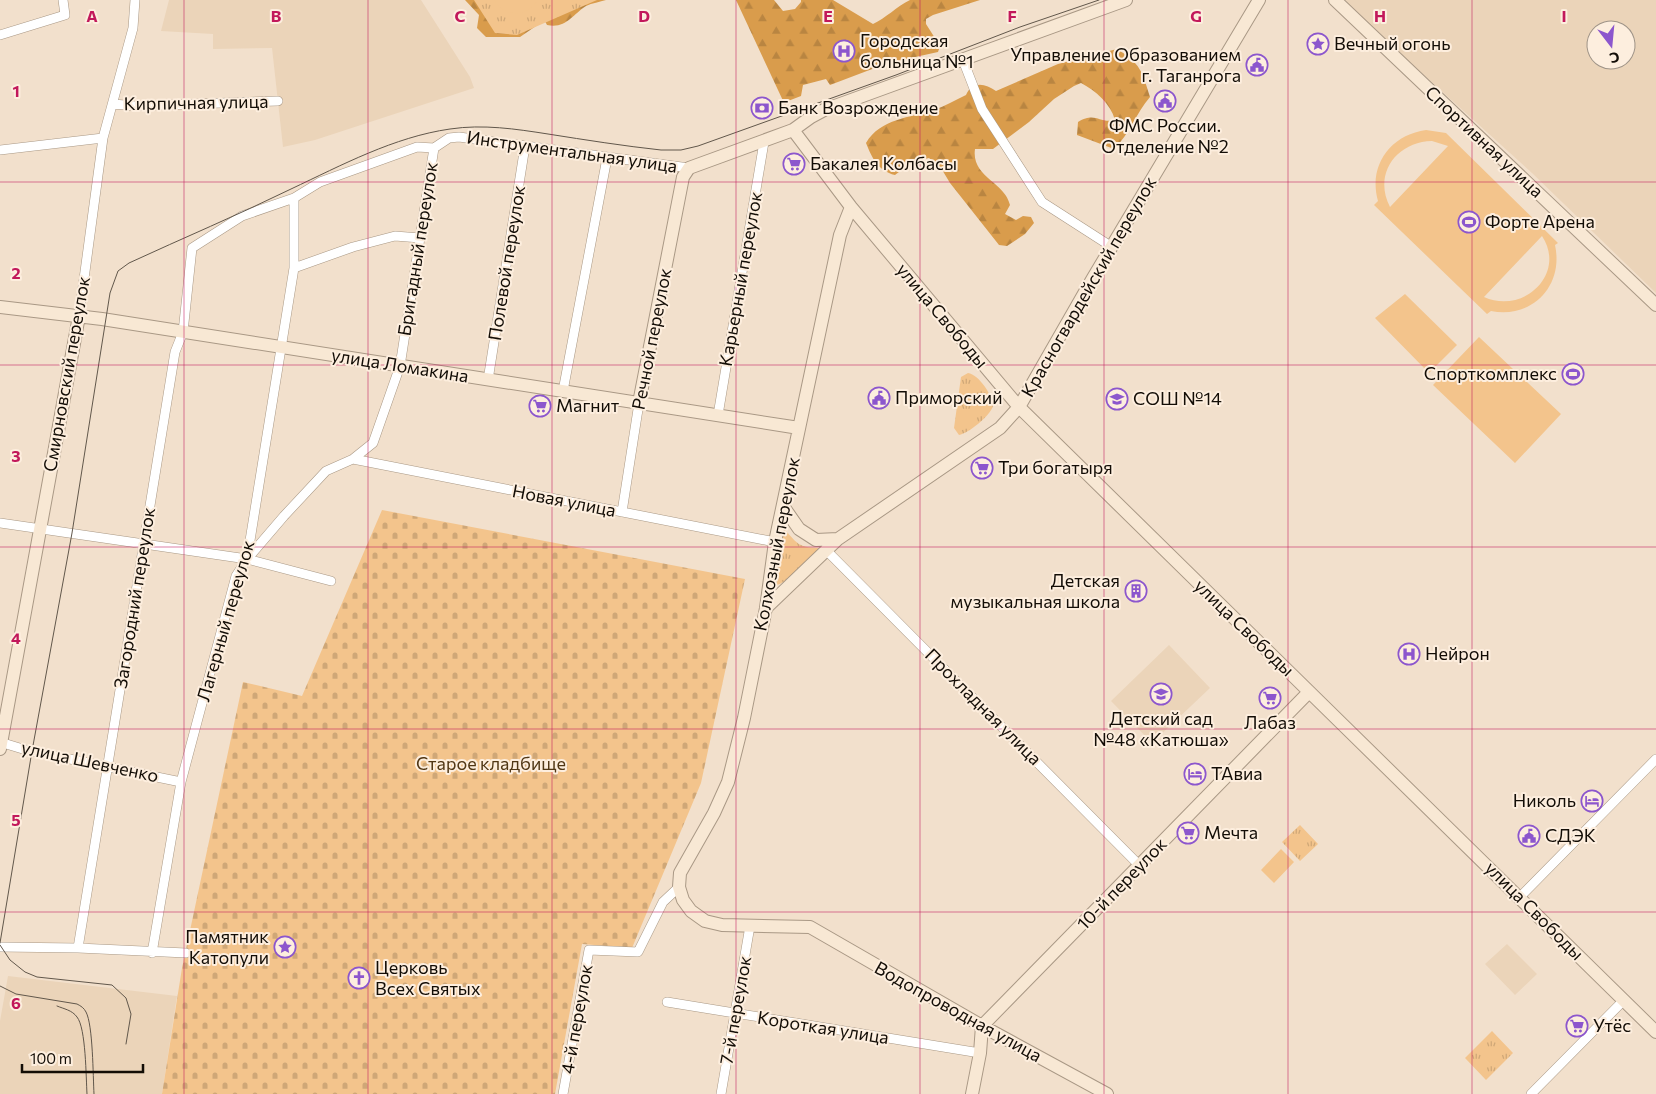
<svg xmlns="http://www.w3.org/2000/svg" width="1656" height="1094" viewBox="0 0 1656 1094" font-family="Commissioner,sans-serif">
<defs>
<pattern id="forest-firs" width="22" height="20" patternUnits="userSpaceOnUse" patternTransform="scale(1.25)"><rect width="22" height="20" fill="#d99c4c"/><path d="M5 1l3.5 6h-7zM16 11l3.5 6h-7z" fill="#b98541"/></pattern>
<pattern id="cemetery-stones" width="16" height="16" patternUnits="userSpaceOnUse" patternTransform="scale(1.25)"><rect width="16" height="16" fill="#f3c48c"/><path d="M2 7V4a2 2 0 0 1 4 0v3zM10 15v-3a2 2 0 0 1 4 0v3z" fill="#cfa777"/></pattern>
<pattern id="park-tufts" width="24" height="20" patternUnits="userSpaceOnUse" patternTransform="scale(1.25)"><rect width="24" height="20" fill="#f3c48c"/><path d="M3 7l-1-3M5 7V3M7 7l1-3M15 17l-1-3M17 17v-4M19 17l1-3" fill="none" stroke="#cfa777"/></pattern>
</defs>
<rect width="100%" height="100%" fill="#f2e0cc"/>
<path fill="#ebd4b9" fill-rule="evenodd" d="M169,0H421L470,77L474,88L315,140L283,147L272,48L213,49V34L161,31Z
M1341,0H1656V293L1532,173ZM1596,30H1626V60H1596Z
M1169,645L1210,688L1152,743L1111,701Z
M1507,944L1537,974L1515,995L1485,964Z
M8,976L177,996L162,1094H0V1021Z"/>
<path fill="url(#forest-firs)" d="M465,0H496L536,26L520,37H486L477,28L479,15Z
M544,0H606C600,2 592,3 586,6C572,15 566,29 547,25L540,12Z
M736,0H774L783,11L795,9L801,2V0H833L873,24C886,18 896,7 910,0H980L933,15L926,19V24L940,46L938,52L888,63L830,85L826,79L803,85L801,96L788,101L785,105Z
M1117,49C1141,64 1142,71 1150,97C1136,113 1130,134 1114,149L1077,135L1078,122C1096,111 1099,124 1115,120C1110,103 1096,91 1081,83L1074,86L1054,99L1029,122L993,149H975C971,177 1005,182 1010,205L1005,214L1016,220L1023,216L1031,217L1034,223L1025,234L1007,246L999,245L950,183L941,168L929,158L912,162L895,175C878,171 872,158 866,143C881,118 910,118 934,110C945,106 955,100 966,95C972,81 985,83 996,91L1058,64Z"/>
<path fill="url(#cemetery-stones)" d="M382,510L745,579L701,783L632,948L582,944L555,1094H162L182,968L243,682L302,696Z"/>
<path fill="url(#park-tufts)" d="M474,0H597L517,35L495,33Z
M968,373C979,375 992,394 993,406C990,416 969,433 959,435L954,428L961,377Z
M783,530H785C798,544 798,547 818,548V552C808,561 788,583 776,585L773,580Z
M1300,825L1318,844L1300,861L1282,842Z
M1492,1031L1513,1053L1486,1080L1465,1058Z"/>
<path fill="#f3c48c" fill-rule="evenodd" d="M494,0H538C527,17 505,18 494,0Z
M1426,130L1446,133L1558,243L1555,245C1564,286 1532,319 1491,311L1487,314L1374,205L1378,201C1368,166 1390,135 1426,130ZM1432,141L1448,146L1390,207C1373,174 1396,142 1432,141ZM1542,236C1567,274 1523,315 1484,297Z
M1405,294L1457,345L1429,373L1375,318Z
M1479,337L1561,414L1515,463L1433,385Z
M1281,849L1294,862L1274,883L1261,870Z"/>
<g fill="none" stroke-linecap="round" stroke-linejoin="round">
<g stroke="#a99885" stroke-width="10">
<path id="street" d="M0,35L65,15L63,0
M963,60L982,109L1042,202L1112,247
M113,104L136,106L278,101
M0,150L103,138
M294,268L353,247L395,236L420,238
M79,316L103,138L133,28L135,0
M488,380L525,146
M563,391L607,158
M718,415L764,142
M353,459L775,542
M622,512L639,403
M0,523L247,559L331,581
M826,550L1139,865
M248,558L284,516L326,471L353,459L373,443L400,366L434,148
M0,742L26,750L181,782
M1520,897L1656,759
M0,947L78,948L186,953
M78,948L175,352L183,332L192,248L242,216L294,198L320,182L417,147L434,148L449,138L459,137L689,168
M152,953L181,782L236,576L247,559L294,268V198
M667,1002L980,1053
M563,1094L589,950L638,952L663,902L679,887
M721,1094L750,926
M1531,1094L1624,1000"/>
</g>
<g stroke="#a99885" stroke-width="14">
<path id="secondary" d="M1335,0L1656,305
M793,130L851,207L1019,407L1656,1032
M851,207L840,235L775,542L766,608L744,718L728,782L714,813L680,873L679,887L683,900L691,911L705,921L722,925L810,927L982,1026L1107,1094
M0,307L102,319L799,428
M639,403L683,177L689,168L793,130L811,117L824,110L1126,0
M783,506L799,529L816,540L838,539L1000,428L1019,407L1093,278L1259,0
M766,608L838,539
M0,749L79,316
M972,1094L980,1053L982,1026L1309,692"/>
</g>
<use href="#street" stroke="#fff" stroke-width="9"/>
<use href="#secondary" stroke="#f8e8d4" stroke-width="12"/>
<path stroke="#61574b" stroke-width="1" d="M0,943L32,751L72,533L110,293L118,271L129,263C183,238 238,215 291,189C342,165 394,137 450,129C483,124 516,129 548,134C586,140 624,146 661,150H681L698,146L896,75L1020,27L1099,0
M0,945L10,960L25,972L37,977L112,985L126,998L131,1014L126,1044
M0,986L16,994L77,1004C81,1006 84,1008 86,1012C93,1025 93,1076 94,1094
M57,1006C64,1009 72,1010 77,1017C86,1028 86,1078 87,1094"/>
</g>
<path fill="none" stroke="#c2185b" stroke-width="1" stroke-opacity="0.55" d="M184,0V1094M368,0V1094M552,0V1094M736,0V1094M920,0V1094M1104,0V1094M1288,0V1094M1472,0V1094M0,182H1656M0,365H1656M0,547H1656M0,729H1656M0,912H1656"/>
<defs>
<g id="sight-ring" transform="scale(1.125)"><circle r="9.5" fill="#fdeede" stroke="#8c56cd" stroke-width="1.5"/><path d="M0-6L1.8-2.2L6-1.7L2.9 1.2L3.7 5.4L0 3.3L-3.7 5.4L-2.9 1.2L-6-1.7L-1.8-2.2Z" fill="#8c56cd"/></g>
<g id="hospital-ring" transform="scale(1.125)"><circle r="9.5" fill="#fdeede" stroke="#8c56cd" stroke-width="1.5"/><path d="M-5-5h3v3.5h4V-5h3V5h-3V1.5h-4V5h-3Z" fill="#8c56cd"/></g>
<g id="civic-ring" transform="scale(1.125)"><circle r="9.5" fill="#fdeede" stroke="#8c56cd" stroke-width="1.5"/><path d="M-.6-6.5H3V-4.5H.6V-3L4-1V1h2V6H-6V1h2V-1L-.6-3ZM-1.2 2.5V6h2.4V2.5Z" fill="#8c56cd"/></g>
<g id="bank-ring" transform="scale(1.125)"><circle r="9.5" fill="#fdeede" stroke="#8c56cd" stroke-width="1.5"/><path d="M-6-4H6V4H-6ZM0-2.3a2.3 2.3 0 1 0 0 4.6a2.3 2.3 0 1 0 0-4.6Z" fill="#8c56cd"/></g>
<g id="supermarket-ring" transform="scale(1.125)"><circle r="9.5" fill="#fdeede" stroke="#8c56cd" stroke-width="1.5"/><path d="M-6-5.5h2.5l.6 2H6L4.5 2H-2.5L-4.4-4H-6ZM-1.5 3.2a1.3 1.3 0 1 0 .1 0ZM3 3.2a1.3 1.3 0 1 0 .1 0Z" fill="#8c56cd"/></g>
<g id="stadium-ring" transform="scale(1.125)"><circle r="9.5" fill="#fdeede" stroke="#8c56cd" stroke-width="1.5"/><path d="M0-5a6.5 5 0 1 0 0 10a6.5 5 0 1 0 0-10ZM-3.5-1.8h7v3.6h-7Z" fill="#8c56cd"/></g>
<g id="school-ring" transform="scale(1.125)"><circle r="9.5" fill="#fdeede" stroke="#8c56cd" stroke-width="1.5"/><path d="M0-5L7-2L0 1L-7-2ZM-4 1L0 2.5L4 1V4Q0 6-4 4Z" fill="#8c56cd"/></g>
<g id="building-ring" transform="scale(1.125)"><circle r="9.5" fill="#fdeede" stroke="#8c56cd" stroke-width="1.5"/><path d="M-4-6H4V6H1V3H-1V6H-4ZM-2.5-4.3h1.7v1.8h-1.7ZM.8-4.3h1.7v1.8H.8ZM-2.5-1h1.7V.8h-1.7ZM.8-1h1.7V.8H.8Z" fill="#8c56cd"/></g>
<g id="hotel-ring" transform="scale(1.125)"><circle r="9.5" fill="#fdeede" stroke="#8c56cd" stroke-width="1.5"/><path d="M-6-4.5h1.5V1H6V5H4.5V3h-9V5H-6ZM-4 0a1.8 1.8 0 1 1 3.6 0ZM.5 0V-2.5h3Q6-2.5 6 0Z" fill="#8c56cd"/></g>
<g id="church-ring" transform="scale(1.125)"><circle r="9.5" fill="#fdeede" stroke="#8c56cd" stroke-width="1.5"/><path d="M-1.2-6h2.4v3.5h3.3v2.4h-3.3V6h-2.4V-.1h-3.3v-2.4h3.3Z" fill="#8c56cd"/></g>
</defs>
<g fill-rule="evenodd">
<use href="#sight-ring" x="1318" y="44"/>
<use href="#hospital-ring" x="844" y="51"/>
<use href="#civic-ring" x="1257" y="65"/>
<use href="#civic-ring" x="1165" y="101"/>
<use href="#bank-ring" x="762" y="108"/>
<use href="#supermarket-ring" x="794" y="164"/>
<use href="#stadium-ring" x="1469" y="222"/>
<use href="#stadium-ring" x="1573" y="374"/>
<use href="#civic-ring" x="879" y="398"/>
<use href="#school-ring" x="1117" y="399"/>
<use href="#supermarket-ring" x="540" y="406"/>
<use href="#supermarket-ring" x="982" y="468"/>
<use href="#building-ring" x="1136" y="591"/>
<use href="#hospital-ring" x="1409" y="654"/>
<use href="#school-ring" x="1161" y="694"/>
<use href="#supermarket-ring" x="1270" y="698"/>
<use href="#hotel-ring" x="1195" y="774"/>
<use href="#hotel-ring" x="1592" y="801"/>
<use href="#supermarket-ring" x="1188" y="833"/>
<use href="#civic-ring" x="1529" y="836"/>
<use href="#sight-ring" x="285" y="947"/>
<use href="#church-ring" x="359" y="978"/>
<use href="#supermarket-ring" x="1577" y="1026"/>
</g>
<g text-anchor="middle" stroke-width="4" stroke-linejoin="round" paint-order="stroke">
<g font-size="18" fill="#130d06" stroke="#fdeede" text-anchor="start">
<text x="860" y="47">Городская<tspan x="860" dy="21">больница №1</tspan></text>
<text x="1334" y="50">Вечный огонь</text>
<text x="1241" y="61" text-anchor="end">Управление Образованием<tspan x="1241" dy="21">г. Таганрога</tspan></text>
<text x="778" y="114">Банк Возрождение</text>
<text x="1165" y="132" text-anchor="middle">ФМС России.<tspan x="1165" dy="21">Отделение №2</tspan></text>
<text x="810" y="170">Бакалея Колбасы</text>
<text x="1485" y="228">Форте Арена</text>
<text x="1557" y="380" text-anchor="end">Спорткомплекс</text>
<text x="895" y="404">Приморский</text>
<text x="1133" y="405">СОШ №14</text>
<text x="556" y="412">Магнит</text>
<text x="998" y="474">Три богатыря</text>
<text x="1120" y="587" text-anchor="end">Детская<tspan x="1120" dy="21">музыкальная школа</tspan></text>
<text x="1425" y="660">Нейрон</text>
<text x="1161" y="725" text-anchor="middle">Детский сад<tspan x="1161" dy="21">№48 «Катюша»</tspan></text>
<text x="1270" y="729" text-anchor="middle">Лабаз</text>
<text x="1211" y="780">ТАвиа</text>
<text x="1576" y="807" text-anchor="end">Николь</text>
<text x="1204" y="839">Мечта</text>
<text x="1545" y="842">СДЭК</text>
<text x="269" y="943" text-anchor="end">Памятник<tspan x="269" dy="21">Катопули</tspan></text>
<text x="375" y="974">Церковь<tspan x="375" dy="21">Всех Святых</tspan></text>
<text x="1593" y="1032">Утёс</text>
</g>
<g font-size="18" fill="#130d06" stroke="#fdeede">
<text transform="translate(196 103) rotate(-1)" y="6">Кирпичная улица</text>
<text transform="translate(1484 142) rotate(43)" y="6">Спортивная улица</text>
<text transform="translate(572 152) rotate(8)" y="6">Инструментальная улица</text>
<text transform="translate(418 249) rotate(-81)" y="6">Бригадный переулок</text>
<text transform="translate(507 263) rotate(-81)" y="6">Полевой переулок</text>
<text transform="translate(741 279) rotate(-80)" y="6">Карьерный переулок</text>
<text transform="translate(1089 287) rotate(-60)" y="6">Красногвардейский переулок</text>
<text transform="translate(942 316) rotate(50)" y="6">улица Свободы</text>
<text transform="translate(652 339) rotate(-79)" y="6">Речной переулок</text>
<text transform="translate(400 366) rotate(9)" y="6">улица Ломакина</text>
<text transform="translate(67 374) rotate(-80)" y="6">Смирновский переулок</text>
<text transform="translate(564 501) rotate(11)" y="6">Новая улица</text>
<text transform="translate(777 544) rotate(-79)" y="6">Колхозный переулок</text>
<text transform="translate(135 598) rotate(-81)" y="6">Загородний переулок</text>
<text transform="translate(226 621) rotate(-74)" y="6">Лагерный переулок</text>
<text transform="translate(1244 628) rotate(44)" y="6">улица Свободы</text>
<text transform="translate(983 707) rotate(45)" y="6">Прохладная улица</text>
<text transform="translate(90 762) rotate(12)" y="6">улица Шевченко</text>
<text transform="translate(1122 884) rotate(-46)" y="6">10-й переулок</text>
<text transform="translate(1534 911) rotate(45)" y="6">улица Свободы</text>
<text transform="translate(736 1010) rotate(-80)" y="6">7-й переулок</text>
<text transform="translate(958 1012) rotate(29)" y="6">Водопроводная улица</text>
<text transform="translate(577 1019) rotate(-80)" y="6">4-й переулок</text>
<text transform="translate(823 1028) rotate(9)" y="6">Короткая улица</text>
</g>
<g font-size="18" fill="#513715" stroke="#fdeede">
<text x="491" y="770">Старое кладбище</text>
</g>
</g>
<g font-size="16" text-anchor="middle" font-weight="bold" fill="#c2185b" stroke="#fdeede" stroke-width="4" stroke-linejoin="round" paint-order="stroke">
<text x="92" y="22">A</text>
<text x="276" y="22">B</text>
<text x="460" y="22">C</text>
<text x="644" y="22">D</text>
<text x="828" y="22">E</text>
<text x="1012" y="22">F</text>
<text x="1196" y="22">G</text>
<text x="1380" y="22">H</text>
<text x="1564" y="22">I</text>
<text x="16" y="97">1</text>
<text x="16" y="279">2</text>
<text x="16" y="462">3</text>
<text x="16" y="644">4</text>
<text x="16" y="826">5</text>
<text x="16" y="1009">6</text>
</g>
<g transform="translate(1611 45) rotate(164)"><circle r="24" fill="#fdeede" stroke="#9f9488"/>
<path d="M0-4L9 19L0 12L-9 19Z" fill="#8c56cd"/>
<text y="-8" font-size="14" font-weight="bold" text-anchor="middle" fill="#130d06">С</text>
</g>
<path d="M22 1064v8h121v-8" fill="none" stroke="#130d06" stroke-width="2.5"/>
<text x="30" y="1064" font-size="15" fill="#130d06" stroke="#fdeede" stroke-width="4" paint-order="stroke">100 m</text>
</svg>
